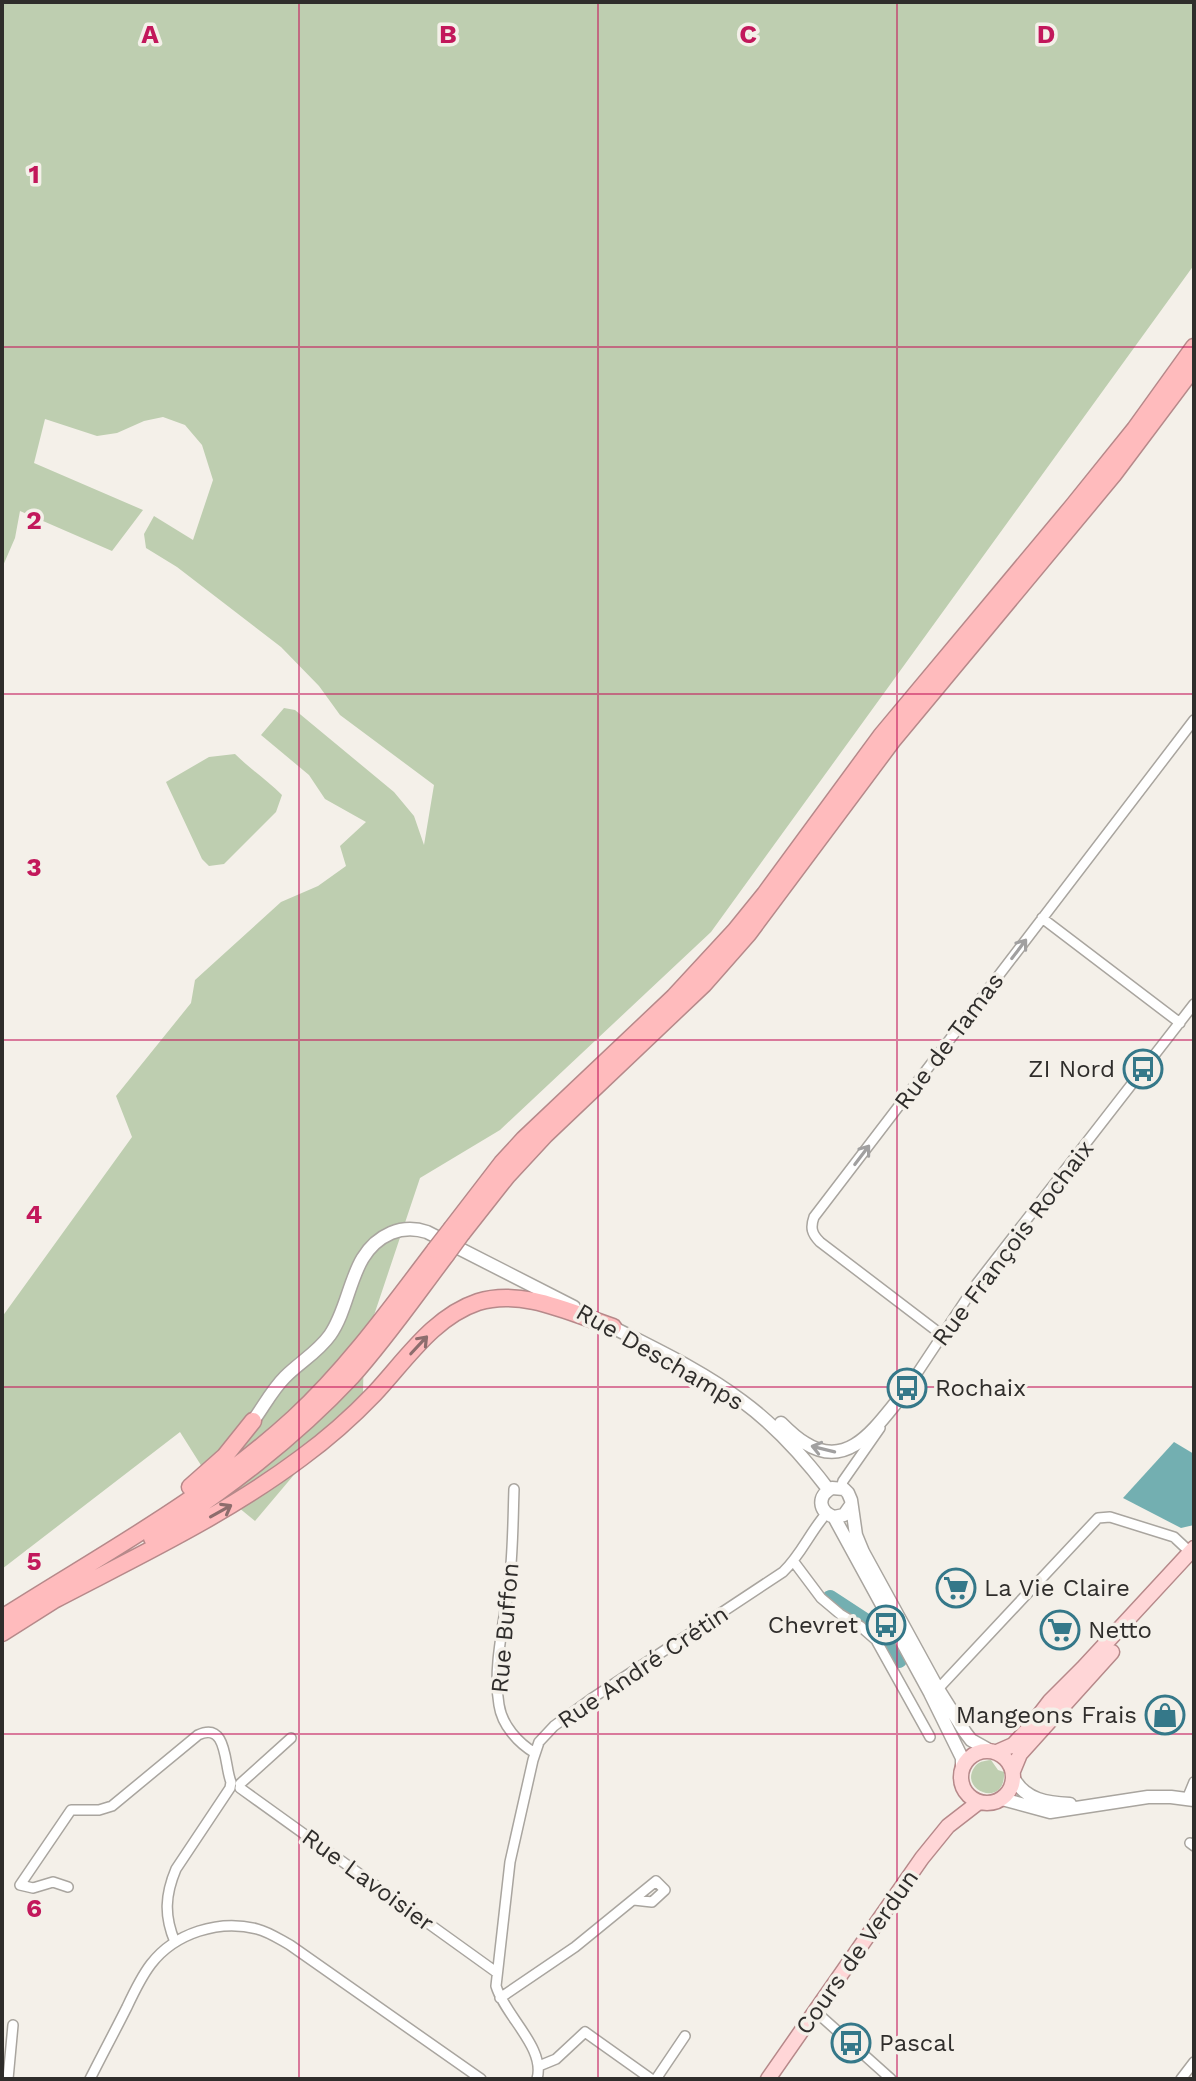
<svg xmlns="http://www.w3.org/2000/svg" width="1196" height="2081" viewBox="0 0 1196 2081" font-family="'Work Sans',sans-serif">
<rect width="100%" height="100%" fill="#f4f0e9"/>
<path fill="#beceb0" d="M2,2H1194V265L711,932L500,1130L420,1178L364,1345L363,1393L255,1521L216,1489L180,1432L2,1569V1317L132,1137L116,1096L191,1003L195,980L281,902L318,886L346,866L340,846L366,822L325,799L309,775L261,735L284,708L295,710L394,792L414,816L424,845L434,785L340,715L319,686L281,647L177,567L146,548L144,534L154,516L193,540L213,480L202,445L185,425L163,417L144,421L117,433L97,436L45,419L34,463L143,510L112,551L20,511L15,538L2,568Z
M235,754C250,769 267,780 282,795L276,812L224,864L209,866L202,859L166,782L209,757Z
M991,1760L998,1770L1004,1772C1006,1809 959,1791 974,1768C978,1761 984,1761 991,1760Z"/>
<path fill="#73afb1" d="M1174,1442L1194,1454V1525L1181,1528L1123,1498Z"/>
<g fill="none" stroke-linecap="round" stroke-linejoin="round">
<path stroke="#73afb1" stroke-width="16" d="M830,1598L882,1632L899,1660"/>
<g stroke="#a9a59f" stroke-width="12">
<path id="minor" d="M1042,918L1180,1023
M942,1335L820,1242C812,1234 810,1228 814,1217L1194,720
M902,1396L975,1286L1194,1004
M841,1488L843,1481L880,1428
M514,1489C513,1518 513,1547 510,1575C506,1616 492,1665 499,1705C502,1725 518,1743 535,1753
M794,1562L821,1598L840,1614L860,1626L876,1640L930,1737
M938,1689L1098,1518L1110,1517L1174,1537L1190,1552
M240,1784L291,1738
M240,1788L496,1972
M1187,1799L1194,1782
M1190,1843L1194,1846
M68,1887L53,1882L33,1888L20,1885L71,1810H99L112,1806L198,1735C228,1721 224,1766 231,1782L230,1788L176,1869C165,1895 164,1916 175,1942
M500,1998L575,1947L656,1881L665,1890L652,1902L634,1900
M815,2011L891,2079
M539,2066L556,2059L585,2032L651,2079
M8,2079L13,2025
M90,2079C102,2055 115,2031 127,2007C134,1992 141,1977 151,1964C175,1933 219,1919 257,1929C269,1932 279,1939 290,1945L481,2079
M537,2079C546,2048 505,2016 496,1986L510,1862L533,1760L539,1742L554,1726L591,1699L783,1572C801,1555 810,1532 826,1514
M656,2079L685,2036
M1181,2079L1194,2062"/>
</g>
<g stroke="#a9a59f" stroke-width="15">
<path id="secondary" d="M608,1325C653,1348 701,1370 742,1401C776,1426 803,1456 828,1489
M253,1421C264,1406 272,1390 285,1377C300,1362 318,1352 330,1335C353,1302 349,1251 391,1233C403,1228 415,1228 427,1232L574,1307
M781,1423C788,1430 796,1438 805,1443C850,1472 878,1423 904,1393
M851,1505L844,1515L834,1517C818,1511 817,1496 832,1488L844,1489L848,1493L851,1500L856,1535L863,1552L938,1689L965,1732L971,1740L989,1750
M834,1517L930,1693L962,1758V1769
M1014,1779C1026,1800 1047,1803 1070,1804
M1002,1799L1050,1812L1148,1797H1171L1194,1800"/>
</g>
<g stroke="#b6898a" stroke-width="17">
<path id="primary" d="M961 1777a26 26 0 1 1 52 0a26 26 0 1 1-52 0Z
M997,1752L1013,1745L1030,1727L1050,1701L1083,1668L1194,1548
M1013,1771L1020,1754L1112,1652
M768,2079L922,1858L948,1826L979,1802"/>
</g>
<g stroke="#b6898a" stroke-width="19">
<path id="motorway" d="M452,1228L502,1163L524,1139L674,997L735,931L765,894L881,736L1073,506L1135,429L1194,347
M462,1233L507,1176L545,1135L704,984L748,934L892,741L1113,475L1194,367
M190,1487L225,1456L253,1421
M152,1538C225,1490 292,1440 352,1376C386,1338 415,1296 446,1255
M54,1600C138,1556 225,1515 301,1458C327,1439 352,1417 374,1394C405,1361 433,1317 478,1302C522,1288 571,1313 613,1327
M2,1618C101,1555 207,1498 294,1418C348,1368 391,1308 435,1250
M2,1633L62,1595"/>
</g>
<use href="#minor" stroke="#fff" stroke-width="9"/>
<use href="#secondary" stroke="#fff" stroke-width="12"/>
<use href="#primary" stroke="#ffd6d7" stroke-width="14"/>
<use href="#motorway" stroke="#ffbbbd" stroke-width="16"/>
<g stroke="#b6898a" stroke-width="19" stroke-linecap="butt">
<path id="motorway-bridge" d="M435,1250L452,1228
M446,1255L462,1233"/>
</g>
<use href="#motorway-bridge" stroke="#ffbbbd" stroke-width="16"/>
</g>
<defs><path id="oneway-shaft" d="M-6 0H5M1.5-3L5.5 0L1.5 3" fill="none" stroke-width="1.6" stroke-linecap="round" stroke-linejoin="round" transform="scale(2)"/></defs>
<g stroke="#a1a0a0">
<use href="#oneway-shaft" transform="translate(1019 949) rotate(-53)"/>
<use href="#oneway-shaft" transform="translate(862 1155) rotate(-53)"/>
<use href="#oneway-shaft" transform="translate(823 1449) rotate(-166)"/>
</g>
<g stroke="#8d6d6d">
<use href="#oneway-shaft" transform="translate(419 1345) rotate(-47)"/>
<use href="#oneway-shaft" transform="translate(221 1511) rotate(-29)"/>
</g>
<path fill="none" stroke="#c2185b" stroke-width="2" stroke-opacity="0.55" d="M299,2V2079M598,2V2079M897,2V2079M2,347H1194M2,694H1194M2,1040H1194M2,1387H1194M2,1734H1194"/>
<defs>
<g id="bus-ring" transform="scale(2)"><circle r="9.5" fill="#f4f0e9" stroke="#357889" stroke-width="1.5"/><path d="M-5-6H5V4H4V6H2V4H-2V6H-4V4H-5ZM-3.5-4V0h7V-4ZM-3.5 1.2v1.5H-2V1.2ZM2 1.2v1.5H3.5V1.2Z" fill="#357889"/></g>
<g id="supermarket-ring" transform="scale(2)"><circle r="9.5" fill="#f4f0e9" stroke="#357889" stroke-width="1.5"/><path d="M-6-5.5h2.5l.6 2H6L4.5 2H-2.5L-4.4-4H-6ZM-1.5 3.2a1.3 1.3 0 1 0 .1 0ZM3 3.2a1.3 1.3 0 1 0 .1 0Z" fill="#357889"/></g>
<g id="shop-ring" transform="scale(2)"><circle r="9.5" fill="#f4f0e9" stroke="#357889" stroke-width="1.5"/><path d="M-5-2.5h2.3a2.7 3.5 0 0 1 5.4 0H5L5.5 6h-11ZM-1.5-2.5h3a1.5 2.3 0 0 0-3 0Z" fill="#357889"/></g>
</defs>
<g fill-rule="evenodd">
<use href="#bus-ring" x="1143" y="1069"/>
<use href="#bus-ring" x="907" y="1388"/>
<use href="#supermarket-ring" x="956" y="1588"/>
<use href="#bus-ring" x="886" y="1625"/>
<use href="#supermarket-ring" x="1060" y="1630"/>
<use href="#shop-ring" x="1165" y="1715"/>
<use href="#bus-ring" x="851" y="2043"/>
</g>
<g text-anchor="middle" stroke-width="7" stroke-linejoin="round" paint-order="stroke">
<g font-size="24" fill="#2f2d2b" stroke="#f4f0e9">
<text transform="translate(949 1041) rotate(-53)" y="8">Rue de Tamas</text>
<text transform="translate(1013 1243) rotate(-53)" y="8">Rue François Rochaix</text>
<text transform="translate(660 1357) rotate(30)" y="8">Rue Deschamps</text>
<text transform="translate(505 1628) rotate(-85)" y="8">Rue Buffon</text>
<text transform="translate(643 1667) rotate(-34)" y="8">Rue André Crétin</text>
<text transform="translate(368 1880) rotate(36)" y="8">Rue Lavoisier</text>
<text transform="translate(857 1952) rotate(-55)" y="8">Cours de Verdun</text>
</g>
<g font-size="24" fill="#2f2d2b" stroke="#f4f0e9" text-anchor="start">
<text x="1115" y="1077" text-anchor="end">ZI Nord</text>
<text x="935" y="1396">Rochaix</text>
<text x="984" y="1596">La Vie Claire</text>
<text x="858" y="1633" text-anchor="end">Chevret</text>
<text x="1088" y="1638">Netto</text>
<text x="1137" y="1723" text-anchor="end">Mangeons Frais</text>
<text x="879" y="2051">Pascal</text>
</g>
</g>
<g font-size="26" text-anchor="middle" font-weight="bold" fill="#c2185b" stroke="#f4f0e9" stroke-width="7" stroke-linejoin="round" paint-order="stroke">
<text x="150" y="43">A</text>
<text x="448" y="43">B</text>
<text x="748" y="43">C</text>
<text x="1046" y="43">D</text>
<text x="34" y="183">1</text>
<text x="34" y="529">2</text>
<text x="34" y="876">3</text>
<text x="34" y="1223">4</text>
<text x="34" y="1570">5</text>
<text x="34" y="1917">6</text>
</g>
<rect width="1196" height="2081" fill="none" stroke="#2f2d2b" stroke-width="8"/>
</svg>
